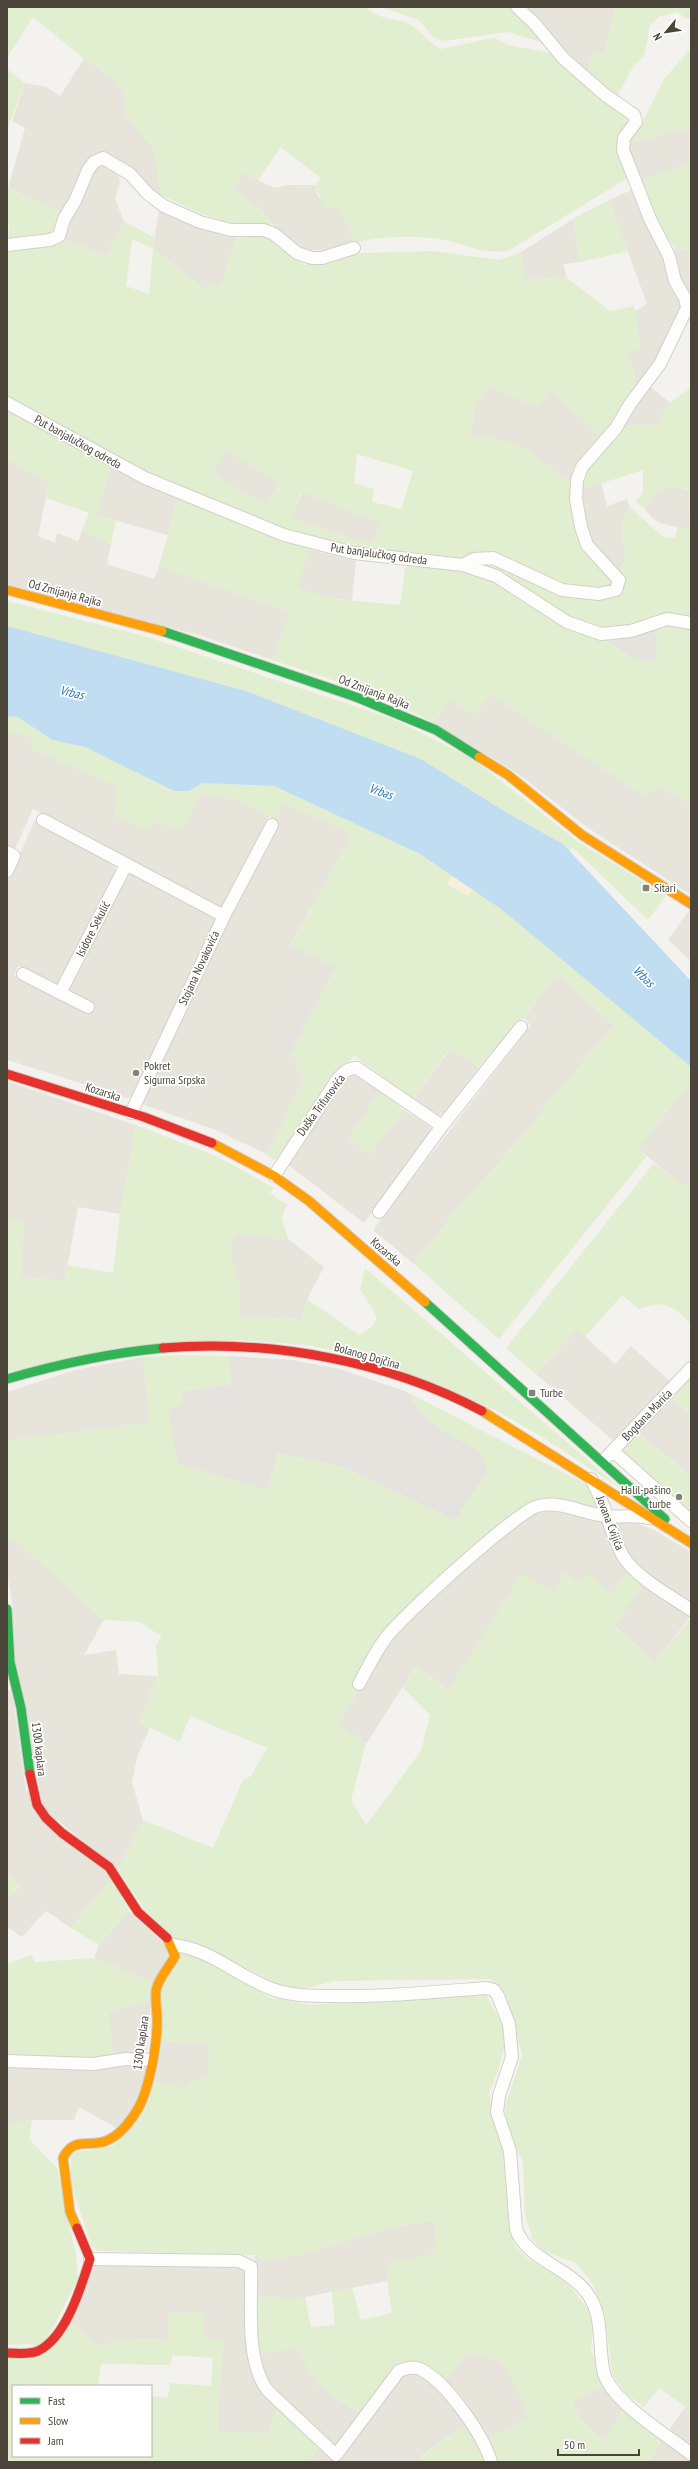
<svg xmlns="http://www.w3.org/2000/svg" width="698" height="2469" viewBox="0 0 698 2469" font-family="'PT Sans Narrow',sans-serif">
<rect width="100%" height="100%" fill="#f4f2ee"/>
<path fill="#e7e4dc" d="M521,7H615L604,54L594,51L588,71L568,58Z
M84,59L115,79L125,96V116L154,149L161,195L100,156L63,213L8,188L25,128L12,121L25,83L47,87L60,96Z
M691,127V162L642,181L630,161L626,144Z
M101,162L116,169L120,181L115,199L124,221L106,256L63,239L66,222L92,168Z
M243,172L274,188L289,185H315L318,197L339,207L355,243L331,249L304,251L284,238L259,208L233,191Z
M636,188L684,303L659,360L638,389L627,352L640,348L635,311L647,304L609,200Z
M159,209L236,238L222,283L205,289L153,249Z
M573,219L580,262L564,264L566,277L525,280L521,252Z
M675,248L691,249V290L685,291L676,266Z
M649,385L670,403L656,426L622,425Z
M488,386L538,407L550,389L603,437L572,482L560,477L550,467L471,435L474,409Z
M226,450L280,483L266,506L212,474Z
M7,459L49,482L38,536L55,543L57,533L78,541L82,531L111,544L107,564L154,579L159,566L291,612L272,660L202,636L7,584Z
M111,465L179,496L168,535L96,515Z
M601,482L607,506L627,499L630,507L621,525L626,559L617,574L590,543L585,532L581,490Z
M670,486L686,490L691,488L689,530L660,523L651,517L645,509L649,498L658,490Z
M302,492L381,523L373,543L353,540L291,518Z
M308,549L356,561L352,600L335,599L298,589Z
M491,695L623,781L661,788L691,804V895L588,828L517,773L434,723L449,698Z
M8,731L34,738L33,749L117,786L150,831L155,821L181,830L200,794L238,800L269,816L221,910L33,809L14,851L7,848Z
M282,802L353,834L291,944L337,967L290,1055L298,1060L304,1074L303,1081L267,1154L213,1129L141,1104L276,820Z
M35,820L115,866L116,874L60,985H56L18,966L14,975L87,1013L93,1003L67,989L123,879L132,873L215,917L216,921L133,1096L128,1098L7,1060V881Z
M689,910L691,911V961L668,940Z
M555,976L562,978L614,1025L498,1164L464,1200L414,1264L373,1230L531,1025L524,1018Z
M450,1049L479,1067L445,1113L437,1116L413,1100Z
M354,1073L380,1090L369,1156L404,1110L430,1126L431,1131L364,1223L287,1164L342,1081Z
M7,1081L136,1125L120,1214L78,1207L65,1281L21,1277L23,1222L7,1217Z
M685,1089L691,1093V1181L685,1187L638,1149Z
M236,1234L288,1239L324,1267L307,1299L301,1320L240,1316V1287L232,1265L230,1247Z
M577,1329L615,1364L631,1346L672,1383L615,1442L536,1374Z
M143,1357L150,1423L7,1441V1392L75,1370Z
M672,1398L691,1415L690,1476L636,1431Z
M549,1511H560L599,1519L604,1522L628,1572L611,1595L579,1583L553,1593L522,1575L448,1690L417,1665L366,1744L338,1724L385,1646L445,1587L500,1538L528,1516Z
M613,1520L636,1523L654,1530L691,1552V1606L634,1565L626,1554Z
M7,1538L18,1542L104,1620L84,1655L116,1650L119,1674L158,1676L139,1722L150,1728L138,1754L132,1782L143,1820L118,1870L44,1809L13,1665V1609L7,1572Z
M644,1583L690,1617L655,1662L614,1626Z
M7,1690H12L26,1790L112,1878L71,1928L46,1911L22,1937L7,1927V1898L20,1888L7,1872Z
M129,1911L163,1943L169,1956L153,1983L94,1958L99,1945Z
M151,2001L147,2050L142,2053L113,2056L108,2011Z
M159,2041L209,2043L208,2074L183,2090L155,2082Z
M126,2062L146,2063L142,2093L118,2129L79,2107L74,2120H32L7,2124V2064Z
M434,2220L436,2242L432,2255L388,2263L387,2281L290,2300L257,2296L255,2255L266,2260L304,2254L388,2228Z
M95,2264L237,2265L245,2268L250,2366L277,2404L269,2433L217,2432L223,2341L203,2338L114,2340L102,2348L69,2321Z
M297,2347L318,2385L360,2414L340,2443L335,2446L264,2381L258,2354Z
M469,2352L501,2361L513,2380L529,2417L487,2440L443,2381Z
M405,2374H416L436,2387L467,2424L420,2457L421,2462H311L309,2458L322,2447L336,2462L350,2446L399,2376Z
M603,2386L625,2407L604,2442L579,2417L572,2402Z
M685,2407L691,2411V2445L669,2430Z
M663,2437L691,2460V2462H649Z"/>
<path fill="#e6e2de" d="M229,1356L292,1360L340,1369L407,1392L427,1419L450,1436L479,1450L488,1470L456,1520L342,1467L278,1453L267,1490L178,1464L167,1409L183,1406L182,1391L231,1384Z"/>
<path fill="#e1eecf" fill-rule="evenodd" d="M7,7H366C383,23 397,16 411,25C421,32 429,42 440,49L494,38L508,45L550,53L593,92L628,118L631,122L628,128L618,136C617,152 623,162 631,176L508,251C478,254 465,243 438,239C414,235 379,236 355,243L339,207L325,210L315,185L321,178L281,147L258,180L243,172L233,191L259,208L272,225C257,222 242,225 229,222C205,217 183,205 161,195L154,149L125,116V96L115,79L84,59L33,17L7,58Z
M381,7H510L524,17L541,42L508,32L444,41L433,37L419,20Z
M615,7H691V17L686,19L678,12L660,16L650,25L644,56L633,67L616,98L588,71L594,51L604,54Z
M691,48V127L626,144L640,127L664,79Z
M7,69L25,83L7,130Z
M691,162V249L675,248L658,224L642,181Z
M7,188L63,213L51,233L9,238Z
M609,200L628,251L580,262L573,219Z
M124,221L155,238L153,249L205,289L222,283L236,238L260,235L270,238L304,265L361,253L433,251L499,260L521,252L525,280L566,277L610,311L634,306L640,348L627,352L638,389L603,437L550,390L538,407L488,387L474,409L471,435C485,438 501,438 514,443C536,451 551,473 572,482L576,521L617,574L626,559L621,525L630,507L663,537L675,538L678,527L689,529L691,512V804L661,788L644,796L491,695L474,715L448,699L434,723C382,695 327,678 272,660L291,612L159,566L181,491L7,397V252L59,245L63,239L106,256ZM132,239L153,249L149,294L126,286ZM226,451L280,483L266,506L212,474ZM357,454L413,471L401,509L372,502L374,489L354,483ZM301,492L381,523L372,543L353,540L291,518ZM310,539L358,550L406,564L400,605L335,599L299,589Z
M691,384V488C684,490 679,488 672,487C658,485 649,498 645,509L635,501L643,493V470L581,490L583,468L622,425L656,426L670,403L688,390Z
M7,408L111,465L96,515L116,521L111,544L82,531L89,513L46,498L48,482L7,459Z
M7,601L144,636L390,718L470,757L577,841L666,896L648,920L572,847L570,851L563,844L509,814L421,759L246,691L7,626Z
M7,716L18,717L52,740L85,747L174,791H189L202,783L274,786L420,854L453,876L447,884L468,896L473,889L501,909L691,1067V1093L685,1089L638,1149L646,1157L499,1339L414,1264L464,1200L498,1164L614,1025L562,978L555,976L524,1018L479,1067L449,1049L413,1100L355,1056L344,1064L279,1157L273,1160L267,1154L303,1081L304,1074L295,1068L298,1060L290,1055L337,968L291,945L353,834L282,802L276,820L238,800L200,794L181,831L155,821L150,831L114,816L116,786L32,749L34,738L8,732L7,736Z
M380,1090L404,1110L370,1156L348,1138Z
M136,1125L218,1157L274,1188L270,1193L287,1205L282,1218L288,1239L236,1234C224,1264 238,1263 240,1288C241,1297 240,1307 240,1316L301,1320L307,1299L359,1335L373,1326L377,1317L360,1289L365,1268L621,1489L544,1438L496,1410L380,1363L356,1355L307,1345L240,1340L7,1372V1217L23,1221L21,1277L65,1281L68,1265L113,1273L120,1214Z
M654,1163L685,1187L691,1181V1323C671,1306 666,1299 639,1309L622,1295L585,1337L577,1329L536,1374L506,1348Z
M179,1355L229,1356L231,1384L182,1391L183,1406L168,1409L178,1464L267,1490L278,1453L342,1467L456,1520L488,1470L479,1450L450,1436L427,1419L407,1392L584,1483L593,1491L602,1509L533,1504L382,1636L359,1689L338,1724L366,1744L351,1800L366,1825L421,1751L430,1715L403,1688L417,1665L448,1690L522,1574L553,1593L565,1572L579,1583L590,1574L611,1595L628,1572L644,1583L614,1627L655,1662L691,1618V2411L659,2388L644,2407L626,2394L612,2374L605,2315L593,2284L576,2263L543,2251L532,2239L525,2214L523,2162L508,2132L505,2107L522,2055L512,2018L502,1993L491,1979L334,1981L299,1990L279,1984L204,1947L173,1938L146,1911L118,1870L143,1820L213,1848L243,1780L251,1776L267,1748L190,1716L180,1742L139,1722L158,1676L156,1644L162,1637L140,1622L104,1620L18,1543L7,1538V1441L150,1423L143,1357Z
M691,1376V1415L672,1398Z
M636,1431L689,1476L691,1475V1517L620,1450Z
M7,1872L20,1888L7,1898Z
M112,1878L129,1911L99,1945L71,1928Z
M182,1951L200,1954L271,1998L310,2005L485,1993L505,2030L504,2048L499,2068L489,2094L497,2131L503,2146L509,2225L515,2246L526,2257L568,2284L591,2313L593,2329L591,2349L603,2386L572,2402L579,2417L604,2442L625,2407L663,2437L649,2462H495L487,2440L529,2417L513,2380L501,2361L470,2352L443,2381L420,2362L401,2364L360,2414L318,2385L297,2347L258,2354L257,2296L290,2300L305,2297L311,2327L335,2325L332,2292L352,2288L361,2320L392,2313L387,2281L388,2263L432,2255L436,2242L434,2220L388,2228L304,2254L266,2260L255,2255L98,2251L91,2245L69,2177L72,2153L113,2146L155,2082L178,2085L183,2090L208,2074L209,2043L159,2041L160,1992Z
M31,1955L35,1962L94,1958L153,1983L151,2001L108,2011L113,2056L89,2061L7,2057V1964Z
M32,2120L29,2139L57,2168L76,2255L78,2278L51,2332L35,2344L7,2345V2124Z
M168,2313L203,2314V2338L223,2341L217,2432L269,2433L277,2404L322,2447L309,2458L311,2462H7V2357L14,2358L69,2321L102,2347L114,2340L167,2339ZM172,2355L213,2358L211,2386L170,2383L168,2398L151,2396V2456H13V2386H98L101,2364L171,2365Z
M467,2424L485,2461L421,2462L420,2458Z"/>
<path fill="#f7f0da" d="M453,876L473,889L468,896L447,884Z"/>
<path fill="#e6e3df" d="M657,623L656,661H643L629,655L607,641L601,634Z
M297,976L321,987L289,1053L265,1041Z"/>
<path fill="#c0ddf1" d="M7,626L246,691L421,759L509,814L563,844L691,981V1067L501,909L420,854L274,786L202,783L189,791H174L85,747L52,740L18,717L7,716Z"/>
<g fill="none" stroke-linecap="round" stroke-linejoin="round">
<g stroke="#d2d0cb" stroke-width="14">
<path id="street" d="M7,245L50,240L59,236L64,219L75,201L88,170L94,162L103,158L130,174L148,194L164,206L200,222L231,230H264L274,234L297,253L312,258H322L354,248
M7,403L145,478L284,535L354,553L463,565L496,576L567,622L601,634L631,631L667,619L691,623
M463,565L474,559L493,558L562,590L599,594L616,590L619,580L587,545L581,527L576,499L577,480L582,467L616,428L630,404L660,364L687,308L685,298L675,281L669,256L650,219L623,150L624,138L636,122L634,115L604,94L563,58L535,24L517,7
M43,820L224,916
M7,852L14,856L7,871
M23,974L60,993L126,865
M60,993L88,1007
M131,1113L224,916L272,825
M274,1176L337,1080C342,1074 348,1067 357,1068L442,1126
M379,1212L442,1126L521,1027
M613,1451L691,1521
M603,1461L691,1368
M591,1479C606,1503 609,1532 623,1556C635,1577 671,1596 691,1610
M359,1684C367,1669 375,1653 385,1639C400,1618 517,1511 538,1506C563,1500 582,1514 606,1516C620,1518 634,1514 648,1518
M173,1945C212,1949 239,1978 275,1990C293,1996 313,1996 332,1996C384,1997 435,1992 487,1988L494,1990L498,1996L509,2024L512,2057L499,2096L497,2112L510,2151L516,2229C526,2259 568,2267 587,2293C604,2316 598,2342 603,2369C608,2400 666,2434 691,2454
M7,2061L93,2064L126,2059L151,2060
M90,2259L239,2261L251,2267C252,2304 245,2362 268,2391L336,2455L399,2371C406,2368 414,2366 420,2369C446,2381 484,2436 491,2462"/>
</g>
<g stroke="#d3cfc5" stroke-width="11">
<path id="fast" d="M162,631L356,697L436,730L479,757
M425,1302L665,1519
M7,1379C59,1364 109,1353 163,1348
M7,1609L10,1662L21,1708L30,1774"/>
</g>
<g stroke="#d3cfc5" stroke-width="11">
<path id="slow" d="M7,590L162,631
M479,757L508,775L582,835L691,904
M212,1143L274,1176L309,1201L425,1302
M482,1411L691,1543
M77,2228L70,2212L63,2158C75,2134 92,2150 110,2139C122,2133 133,2118 139,2107C149,2088 156,2050 157,2027C158,2015 155,2003 156,1991C157,1980 170,1966 175,1956L167,1938"/>
</g>
<g stroke="#d3cfc5" stroke-width="11">
<path id="jam" d="M7,1074L144,1117L212,1143
M163,1348C271,1339 387,1361 482,1411
M30,1774L37,1805L46,1818L62,1833L109,1867L138,1912L167,1938
M7,2353C17,2353 28,2355 38,2351C66,2338 81,2287 90,2259L77,2228"/>
</g>
<use href="#street" stroke="#fdfdfc" stroke-width="12"/>
<use href="#fast" stroke="#30b455" stroke-width="9"/>
<use href="#slow" stroke="#ff9f0a" stroke-width="9"/>
<use href="#jam" stroke="#e5322d" stroke-width="9"/>
</g>
<g fill="#868178" stroke="#fff" stroke-width="1.5">
<rect x="642" y="884" width="8" height="8" rx="2"/>
<circle cx="136" cy="1073" r="4"/>
<rect x="528" y="1389" width="8" height="8" rx="2"/>
<circle cx="679" cy="1497" r="4"/>
</g>
<g text-anchor="middle" stroke-width="3.5" stroke-linejoin="round" paint-order="stroke">
<g font-size="12" fill="#4b4439" stroke="#fff">
<text transform="translate(78 442) rotate(29)" y="4">Put banjalučkog odreda</text>
<text transform="translate(379 554) rotate(8)" y="4">Put banjalučkog odreda</text>
<text transform="translate(65 593) rotate(15)" y="4">Od Zmijanja Rajka</text>
<text transform="translate(374 692) rotate(21)" y="4">Od Zmijanja Rajka</text>
<text transform="translate(93 929) rotate(-63)" y="4">Isidore Sekulić</text>
<text transform="translate(199 968) rotate(-65)" y="4">Stojana Novakovića</text>
<text transform="translate(103 1092) rotate(18)" y="4">Kozarska</text>
<text transform="translate(321 1105) rotate(-54)" y="4">Duška Trifunovića</text>
<text transform="translate(386 1252) rotate(41)" y="4">Kozarska</text>
<text transform="translate(367 1356) rotate(16)" y="4">Bolanog Dojčina</text>
<text transform="translate(647 1415) rotate(-46)" y="4">Bogdana Marića</text>
<text transform="translate(610 1523) rotate(69)" y="4">Jovana Cvijića</text>
<text transform="translate(39 1749) rotate(83)" y="4">1300 kaplara</text>
<text transform="translate(141 2043) rotate(-82)" y="4">1300 kaplara</text>
</g>
<g font-size="12" fill="#4b4439" stroke="#fff" text-anchor="start">
<text x="654" y="892">Sitari</text>
<text x="144" y="1070">Pokret<tspan x="144" dy="14">Sigurna Srpska</tspan></text>
<text x="540" y="1397">Turbe</text>
<text x="671" y="1494" text-anchor="end">Halil-pašino<tspan x="671" dy="14">turbe</tspan></text>
</g>
<g font-size="13" font-style="italic" fill="#2e7ab2" stroke="#fff">
<text transform="translate(72 692) rotate(13)" y="5">Vrbas</text>
<text transform="translate(381 791) rotate(19)" y="5">Vrbas</text>
<text transform="translate(644 976) rotate(45)" y="5">Vrbas</text>
</g>
</g>
<rect width="698" height="2469" fill="none" stroke="#4b4439" stroke-width="16"/>
<rect x="12" y="2385" width="140" height="72" fill="#ffffff" stroke="#b7b4b0"/>
<rect x="20" y="2398" width="20" height="6" fill="#30b455" stroke="#b7b4b0"/>
<text x="48" y="2405" font-size="12" fill="#4b4439">Fast</text>
<rect x="20" y="2418" width="20" height="6" fill="#ff9f0a" stroke="#b7b4b0"/>
<text x="48" y="2425" font-size="12" fill="#4b4439">Slow</text>
<rect x="20" y="2438" width="20" height="6" fill="#e5322d" stroke="#b7b4b0"/>
<text x="48" y="2445" font-size="12" fill="#4b4439">Jam</text>
<g transform="translate(666 32) rotate(241)" stroke="#ffffff" stroke-width="3" paint-order="stroke">
<path d="M0-3L7 15L0 10L-7 15Z" fill="#4b4439"/>
<text y="-6" font-size="11" font-weight="bold" text-anchor="middle" fill="#4b4439">N</text>
</g>
<path d="M558 2449v6h81v-6" fill="none" stroke="#4b4439" stroke-width="2"/>
<text x="564" y="2449" font-size="12" fill="#4b4439" stroke="#ffffff" stroke-width="3" paint-order="stroke">50 m</text>
</svg>
